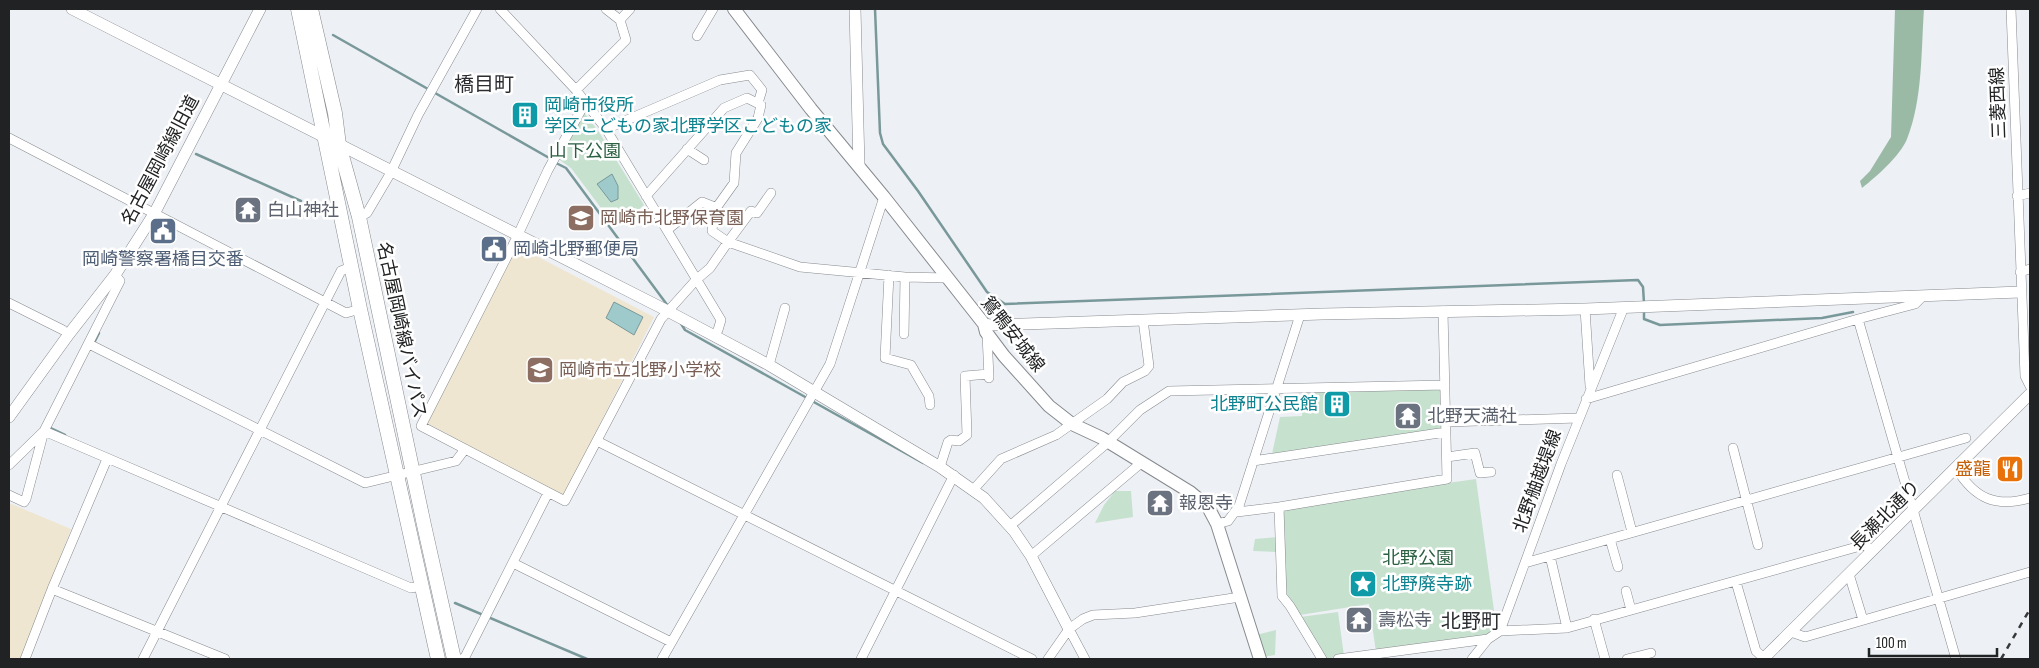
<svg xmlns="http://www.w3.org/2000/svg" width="2039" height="668" viewBox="0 0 2039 668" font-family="'Sofia Sans Condensed','Noto Sans JP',sans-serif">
<rect width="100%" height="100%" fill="#edf0f5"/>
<path fill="#eee6d0" d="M517,246L654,317L563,497L427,423Z
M9,503L71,529L21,659H9Z"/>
<path fill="#c7e1cf" d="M581,109L599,132L644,205L616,228L571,168L557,158Z
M1442,387L1444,429L1272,454L1280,417L1302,416L1304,391Z
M1476,479L1496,625L1494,632L1486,636L1376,652L1369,604L1300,615L1285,595L1283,506Z
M1115,491H1131L1133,517L1095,523L1104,505Z
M1277,537V552L1253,551L1255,539Z
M1338,612L1344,656L1325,659L1300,617Z
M1276,630L1275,655L1263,657L1256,635Z"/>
<path fill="#9bbaa6" d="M1895,9H1924C1921,51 1923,99 1907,139C1900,156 1876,177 1862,188L1860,181L1870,171L1891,137Z"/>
<path fill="#9fcacc" stroke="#799899" d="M612,174L618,186V199L611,202L597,184Z
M614,302L643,317L634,335L606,318Z"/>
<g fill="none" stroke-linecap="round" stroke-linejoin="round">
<path stroke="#799899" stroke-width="2.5" d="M875,9L880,133L883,144L918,191L987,292L1005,304L1638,280L1643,287L1644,303
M333,35L551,159
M196,154L301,201
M556,163L566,168L668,306
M1644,311V319L1660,325L1822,318L1853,312
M680,322L685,330L807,398
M94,343L99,333
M812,401L923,463
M48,427L65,435
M455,603L587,659"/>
<g stroke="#878a8e" stroke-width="10">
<path id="minor" d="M500,9L576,90L606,129L721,320L718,330L714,335
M606,9L620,20L630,9
M2011,9L2025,376L2030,386
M697,36L713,9
M576,90L626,40L620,20
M586,101L548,170L516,239L421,426L565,501L661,319L696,280L710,268L728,242L800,267L905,277L948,278
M606,129L720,80L750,75L762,90L758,103
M9,138L346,313L360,309
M687,149L704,160
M646,196L724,108L747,98L761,105L758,118L736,153L734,183L714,211L712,231L728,242L751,211L757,213L771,193
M2017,196L2030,193
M359,217L367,213L390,174L418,115L477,9
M667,230L702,202L717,208
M2020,272L2030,269
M889,275L885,358L911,365L929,396L930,405
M1923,296L1915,304L1858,319L1956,659
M9,303L63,330
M1585,309L1590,386
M904,334L905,277
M987,334L989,378
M89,344L365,483L456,461L465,449
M769,365L785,308
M1586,399L1858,319
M1446,422L1578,418
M44,431L411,588L421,586
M597,441L1032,659
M1733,448L1758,545
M1447,457L1475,453L1480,473L1491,472
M1253,461L1446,432
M9,465L44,431
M940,467L948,442L951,440L959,441L967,435L965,376L989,374
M1956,468C1975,499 1996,508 2030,498
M1617,475L1632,532
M973,490L1001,459L1056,435L1107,399L1123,382L1145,371L1149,366L1143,320
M9,495L24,502L26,499L44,431L120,281L115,275
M1279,507L1282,596L1290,606L1322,659
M1237,512L1279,507L1447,479L1443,311
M1217,524L1228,521L1239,506L1300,315
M1010,526L1107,443L1140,410L1169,391L1445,385
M1610,539L1618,567
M1031,556L1141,463
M1550,556L1567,628
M513,563L671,642
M1525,563L1966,438
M1849,574L1863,620
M1736,582L1756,651L1764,658
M52,589L225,659
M1626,591L1631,610
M1594,619L1605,659
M1069,629L1085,659
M1500,631L1567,628L1864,545L1873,550
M1791,632L1805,637L2030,572
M25,659L52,589L107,459
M143,659L341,271L351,267
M462,659L465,657L548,493
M662,659L830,364L884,197
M861,659L954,475
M1048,659L1069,629L1083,619L1093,615L1135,613L1240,597
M1338,659L1488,639
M1472,659L1488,639L1500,631L1561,464L1624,307
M1627,659L1651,653"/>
</g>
<g stroke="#878a8e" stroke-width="12">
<path id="tertiary" d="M72,9L660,307L769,365L940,467L984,498L1014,531L1031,556L1069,629
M855,9L859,166
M984,324L990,325L1322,314L1585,309L2020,292
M9,417L69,334L115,275L154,214L260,9
M1763,659L2030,394"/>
</g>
<g stroke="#878a8e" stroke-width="14">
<path id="secondary" d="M734,9L811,109L884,197L984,324L986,332L1004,356L1049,406L1072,424L1102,438L1190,492L1208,507L1217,524L1260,659"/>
</g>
<g stroke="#878a8e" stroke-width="15">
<path id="primary" d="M298,9L360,309L438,659
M311,9L335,113L339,145L359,217L424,525L454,659"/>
</g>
<use href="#minor" stroke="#fff" stroke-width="9"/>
<use href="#tertiary" stroke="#fff" stroke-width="11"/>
<use href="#secondary" stroke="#fff" stroke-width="12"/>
<use href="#primary" stroke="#fff" stroke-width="14"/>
<path stroke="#37393b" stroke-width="2.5" stroke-dasharray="6 6" stroke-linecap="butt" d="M2001,659L2030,609"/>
</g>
<defs>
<g id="building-square" transform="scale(1.4375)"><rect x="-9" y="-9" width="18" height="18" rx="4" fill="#0f9aa8" stroke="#fff"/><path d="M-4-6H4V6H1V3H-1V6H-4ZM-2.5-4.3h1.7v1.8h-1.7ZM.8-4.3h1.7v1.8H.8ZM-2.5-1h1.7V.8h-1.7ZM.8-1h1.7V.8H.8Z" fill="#fff"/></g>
<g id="temple-square" transform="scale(1.4375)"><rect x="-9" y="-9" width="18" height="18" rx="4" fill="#6b7280" stroke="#fff"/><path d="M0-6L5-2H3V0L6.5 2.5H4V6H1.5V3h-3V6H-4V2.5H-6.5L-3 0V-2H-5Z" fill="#fff"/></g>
<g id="school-square" transform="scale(1.4375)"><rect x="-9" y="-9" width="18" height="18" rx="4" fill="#8d6e63" stroke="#fff"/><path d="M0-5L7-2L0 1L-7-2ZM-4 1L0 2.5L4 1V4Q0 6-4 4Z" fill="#fff"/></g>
<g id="civic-square" transform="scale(1.4375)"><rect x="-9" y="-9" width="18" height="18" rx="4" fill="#5c6f8a" stroke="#fff"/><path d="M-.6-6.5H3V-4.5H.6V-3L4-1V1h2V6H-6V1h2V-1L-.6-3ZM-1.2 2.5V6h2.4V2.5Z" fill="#fff"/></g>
<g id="restaurant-square" transform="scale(1.4375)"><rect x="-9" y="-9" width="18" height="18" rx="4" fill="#e8710a" stroke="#fff"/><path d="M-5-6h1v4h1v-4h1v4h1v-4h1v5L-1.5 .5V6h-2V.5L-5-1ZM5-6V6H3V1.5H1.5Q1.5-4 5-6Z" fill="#fff"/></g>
<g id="sight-square" transform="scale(1.4375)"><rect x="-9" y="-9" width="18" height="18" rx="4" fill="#0f9aa8" stroke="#fff"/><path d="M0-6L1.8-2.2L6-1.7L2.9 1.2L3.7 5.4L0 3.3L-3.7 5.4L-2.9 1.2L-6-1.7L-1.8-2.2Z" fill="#fff"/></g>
</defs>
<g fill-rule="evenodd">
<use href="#building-square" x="525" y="115"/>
<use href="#temple-square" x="248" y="210"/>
<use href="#school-square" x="581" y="218"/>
<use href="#civic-square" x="163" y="231"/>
<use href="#civic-square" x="494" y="249"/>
<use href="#school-square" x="540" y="370"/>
<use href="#building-square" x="1337" y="404"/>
<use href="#temple-square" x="1408" y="416"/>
<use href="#restaurant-square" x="2010" y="469"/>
<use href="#temple-square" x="1160" y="503"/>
<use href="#sight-square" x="1363" y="584"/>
<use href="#temple-square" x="1359" y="620"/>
</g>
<g text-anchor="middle" stroke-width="5" stroke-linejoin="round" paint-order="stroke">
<g font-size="18" fill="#202223" stroke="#fff">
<text transform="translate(1998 103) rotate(-92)" y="6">三菱西線</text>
<text transform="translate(160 160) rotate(-62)" y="6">名古屋岡崎線旧道</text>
<text transform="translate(402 330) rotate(78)" y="6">名古屋岡崎線バイパス</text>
<text transform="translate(1013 334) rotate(52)" y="6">鴛鴨安城線</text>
<text transform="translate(1537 481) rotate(-70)" y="6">北野舳越堤線</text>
<text transform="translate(1885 515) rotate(-45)" y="6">長瀬北通り</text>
</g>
<g font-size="18" fill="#0d838f" stroke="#fff" text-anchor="start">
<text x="544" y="111">岡崎市役所<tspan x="544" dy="21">学区こどもの家北野学区こどもの家</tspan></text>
<text x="1318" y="410" text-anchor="end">北野町公民館</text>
<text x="1382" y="590">北野廃寺跡</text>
</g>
<g font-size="18" fill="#2c6042" stroke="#fff">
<text x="585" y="157">山下公園</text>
<text x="1418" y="564">北野公園</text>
</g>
<g font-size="18" fill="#5b616d" stroke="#fff" text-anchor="start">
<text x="267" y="216">白山神社</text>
<text x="1427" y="422">北野天満社</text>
<text x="1179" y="509">報恩寺</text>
<text x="1378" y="626">壽松寺</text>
</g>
<g font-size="18" fill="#785e54" stroke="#fff" text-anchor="start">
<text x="600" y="224">岡崎市北野保育園</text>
<text x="559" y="376">岡崎市立北野小学校</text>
</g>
<g font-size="18" fill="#4e5e75" stroke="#fff" text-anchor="start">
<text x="513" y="255">岡崎北野郵便局</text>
<text x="163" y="265" text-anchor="middle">岡崎警察署橋目交番</text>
</g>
<g font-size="18" fill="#c56008" stroke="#fff" text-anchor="end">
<text x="1991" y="475">盛龍</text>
</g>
<g font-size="20" fill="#2b2d31" stroke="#fff">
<text x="484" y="91">橋目町</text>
<text x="1471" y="628">北野町</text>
</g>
</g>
<rect width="2039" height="668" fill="none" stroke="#202223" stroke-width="20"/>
<path d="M1869 648v8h128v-8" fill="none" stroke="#202223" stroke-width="2.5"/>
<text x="1876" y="648" font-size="15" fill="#202223" stroke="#ffffff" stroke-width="4" paint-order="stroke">100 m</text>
</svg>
